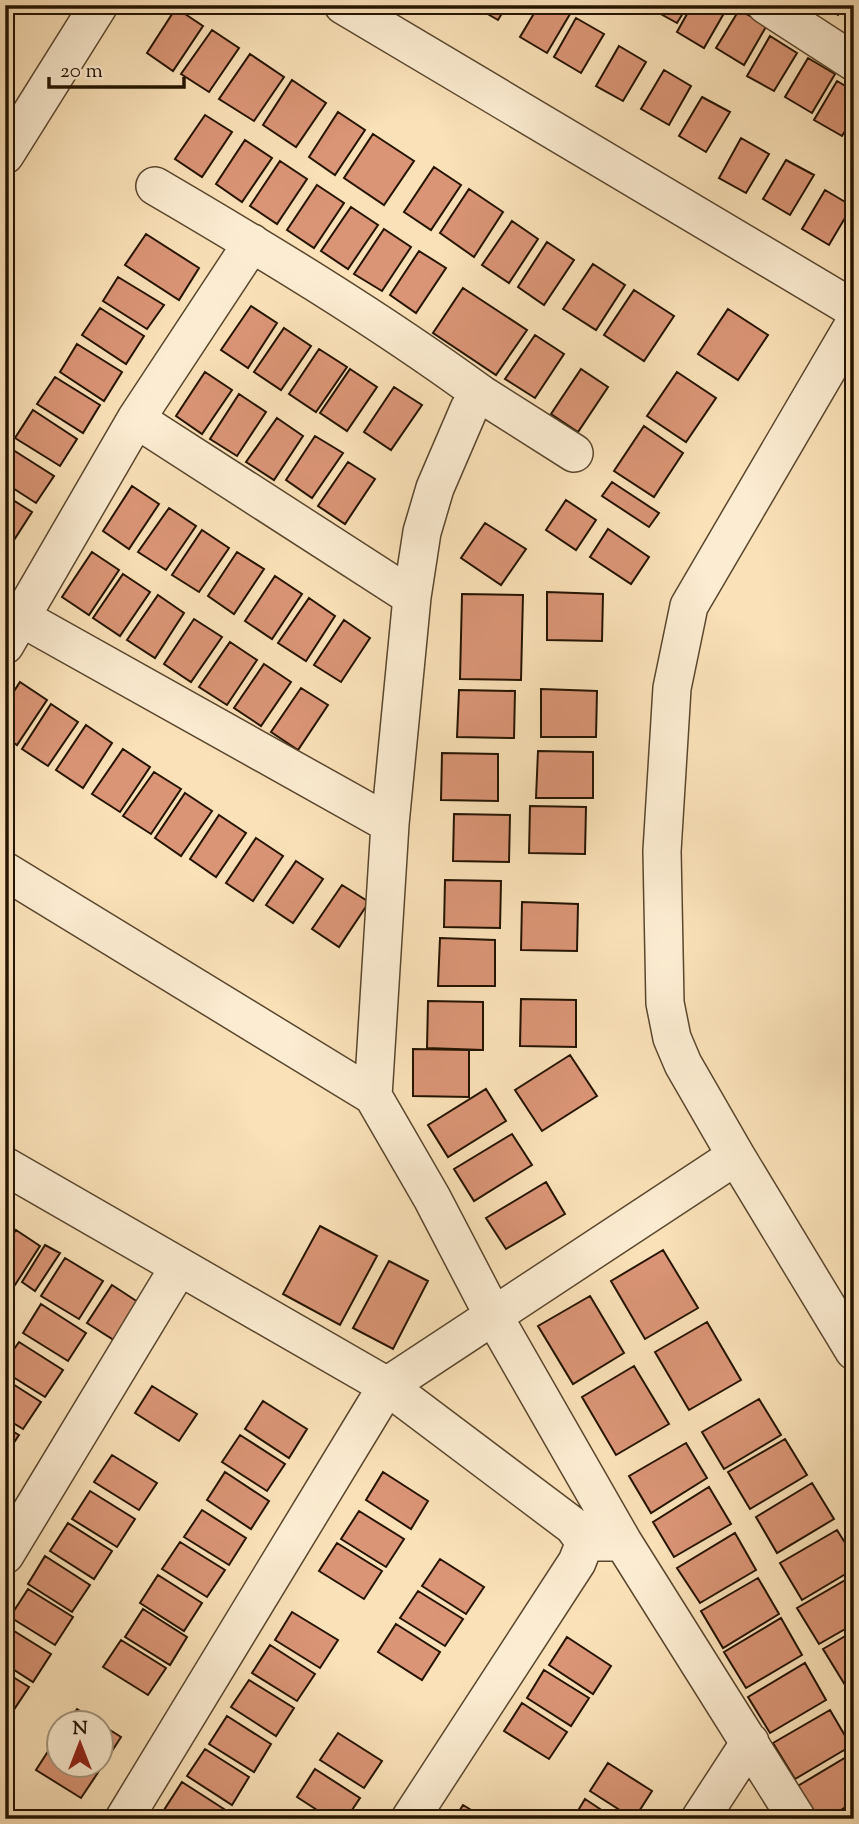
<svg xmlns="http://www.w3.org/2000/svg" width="859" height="1824" viewBox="0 0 859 1824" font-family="'Sorts Mill Goudy',serif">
<rect width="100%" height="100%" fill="#fae1b8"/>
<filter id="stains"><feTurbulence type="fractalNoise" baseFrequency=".00286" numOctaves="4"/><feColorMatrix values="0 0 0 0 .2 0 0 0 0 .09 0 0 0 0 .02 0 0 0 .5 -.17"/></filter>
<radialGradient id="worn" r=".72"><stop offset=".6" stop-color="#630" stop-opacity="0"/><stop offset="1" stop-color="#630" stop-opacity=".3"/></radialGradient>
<path fill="#da9576" stroke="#251400" stroke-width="2" d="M472,5H507L498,20Z
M539,5H555L570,14L547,53L520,37Z
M651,5H688L677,23L650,8Z
M692,5H722L727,8L704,48L677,32Z
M821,5H844L838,15Z
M176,8L203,26L173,71L147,53Z
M739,10L767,25L744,65L716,48Z
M576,18L604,34L581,73L554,57Z
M212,30L239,48L209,92L181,74Z
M770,36L797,53L774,91L747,76Z
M619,46L646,62L623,101L596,86Z
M250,54L284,77L254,121L219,99Z
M808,58L835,74L812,113L785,97Z
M664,70L691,86L669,125L641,109Z
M292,80L326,103L296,147L263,125Z
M837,81L854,91V116L842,136L814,120Z
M702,97L730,112L706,152L679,136Z
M338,112L365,130L335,175L309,157Z
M205,115L232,132L202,177L175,159Z
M373,134L414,161L384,205L344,178Z
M741,138L769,154L746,193L719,178Z
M245,140L272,158L242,202L216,184Z
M786,160L814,175L790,215L763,199Z
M280,161L307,179L277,224L250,206Z
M434,167L461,185L431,230L404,212Z
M317,185L344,203L314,248L287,230Z
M469,189L503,212L474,257L440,233Z
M825,190L852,206L829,245L802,229Z
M351,207L378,225L348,269L321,251Z
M512,221L538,239L509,283L482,265Z
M384,229L411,247L382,291L354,274Z
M146,234L199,268L179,300L125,265Z
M547,242L574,260L544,305L518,287Z
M419,251L446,268L416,313L390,295Z
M593,264L625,285L596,330L563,309Z
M118,277L164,305L147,329L103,301Z
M463,288L527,330L496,375L433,333Z
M634,290L674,316L644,361L604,335Z
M251,306L277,323L248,368L221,350Z
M100,308L144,336L126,364L82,335Z
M728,309L768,335L738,380L698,354Z
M284,328L311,346L281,390L254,372Z
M535,335L564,354L535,398L505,379Z
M77,344L122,372L104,401L60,372Z
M319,349L347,367L316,412L289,394Z
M350,369L377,387L347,431L320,413Z
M581,369L608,387L578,432L551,414Z
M205,372L232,390L202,434L176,416Z
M677,372L716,398L686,442L647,416Z
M55,377L100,405L83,433L37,404Z
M394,387L422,405L391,450L364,432Z
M239,394L266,412L237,456L210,439Z
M33,410L77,439L60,466L15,438Z
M277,418L303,436L274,480L246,462Z
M644,426L683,453L654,497L614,471Z
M315,436L343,453L312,498L286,480Z
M10,448L54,476L36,503L5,483V454Z
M348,462L375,479L345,524L318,506Z
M612,482L659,513L649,527L602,496Z
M132,486L159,504L129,549L103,531Z
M5,495L32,512L14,540L5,534Z
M566,500L596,520L576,550L546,530Z
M169,508L196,526L166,570L138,552Z
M485,523L526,549L501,585L461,558Z
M608,529L649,557L631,584L590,557Z
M202,530L229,548L199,592L172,575Z
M92,552L119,570L89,615L62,597Z
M237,552L264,569L234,614L208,596Z
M123,574L150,592L120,636L93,618Z
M275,576L302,594L272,639L245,621Z
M547,592L603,594L602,641L547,640Z
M462,594L523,595L521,680L460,679Z
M158,595L184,613L155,658L127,640Z
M309,598L335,616L306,661L278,643Z
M194,619L222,637L191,682L164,664Z
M344,620L370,638L341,682L314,665Z
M230,642L257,660L227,705L199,687Z
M264,664L291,682L261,726L234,708Z
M20,682L47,700L17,745L5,737V705Z
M301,688L328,705L298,750L271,732Z
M541,689L597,691L596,737H541Z
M459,690L515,691L514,738L457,737Z
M51,704L78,722L48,766L22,749Z
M86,725L112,743L83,788L56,770Z
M123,749L150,767L120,812L92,794Z
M538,751L593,752V798H536Z
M442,753L498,754V801L441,800Z
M154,772L181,789L151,834L123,816Z
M185,793L212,811L181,856L155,838Z
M530,806L586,807L585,854L529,853Z
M454,814L510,815L509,862L453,861Z
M219,815L246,833L216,877L190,859Z
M256,838L283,856L253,901L226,883Z
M296,861L323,879L293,923L266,905Z
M445,880L501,881L500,928L444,927Z
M342,885L369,902L339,947L312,929Z
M522,902L578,904L577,951L521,950Z
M440,938L495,940V986H438Z
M521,999L576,1000V1047L520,1046Z
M428,1001L483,1002V1050L427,1048Z
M413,1049L469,1050V1097L413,1096Z
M570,1055L597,1096L542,1131L515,1090Z
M486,1089L506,1121L448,1157L428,1125Z
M512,1134L532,1165L474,1201L454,1169Z
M546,1182L565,1214L506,1249L486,1218Z
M320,1226L377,1256L340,1325L283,1294Z
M16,1230L40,1246L15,1285L5,1279V1246Z
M45,1245L60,1253L35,1291L22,1282Z
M663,1250L698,1308L645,1339L611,1281Z
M65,1258L103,1281L79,1319L41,1296Z
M389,1261L428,1281L393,1349L353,1328Z
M112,1285L141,1304L117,1342L87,1323Z
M590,1296L624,1353L573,1384L538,1326Z
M41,1304L86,1333L68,1361L23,1333Z
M707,1322L741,1380L689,1410L655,1352Z
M19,1342L63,1370L45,1397L5,1372V1362Z
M634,1366L669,1424L616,1455L582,1397Z
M5,1379L41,1402L23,1429L5,1418Z
M152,1386L197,1414L179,1441L135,1413Z
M759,1399L781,1435L724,1469L702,1432Z
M263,1401L307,1429L289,1458L245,1429Z
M5,1427L19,1435L5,1456Z
M240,1435L285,1464L267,1491L222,1462Z
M785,1439L807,1475L750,1509L728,1472Z
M686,1443L707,1478L651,1513L629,1476Z
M112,1455L157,1483L139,1510L94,1482Z
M225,1472L269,1501L251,1529L207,1500Z
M383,1472L428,1501L411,1529L366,1500Z
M812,1483L834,1519L777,1553L756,1517Z
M709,1487L731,1524L674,1557L653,1522Z
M90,1491L135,1519L117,1547L72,1519Z
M202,1510L246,1538L229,1565L184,1537Z
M359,1511L404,1539L386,1567L341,1539Z
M68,1523L112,1551L94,1579L50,1551Z
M837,1530L854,1557V1569L802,1600L780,1563Z
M735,1533L756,1570L700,1603L677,1568Z
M180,1542L225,1570L207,1597L162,1569Z
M337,1543L382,1571L364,1599L319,1571Z
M45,1556L90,1585L72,1612L28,1584Z
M440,1559L484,1587L466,1614L422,1586Z
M158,1575L202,1603L184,1631L140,1603Z
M854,1575V1624L819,1644L797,1608Z
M758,1578L779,1614L723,1648L701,1611Z
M28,1589L73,1617L55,1645L10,1617Z
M418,1591L463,1619L445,1646L400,1618Z
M143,1609L187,1637L170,1665L125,1637Z
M292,1612L338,1640L320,1668L275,1640Z
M781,1618L802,1655L746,1688L724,1652Z
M396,1624L440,1652L422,1680L378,1652Z
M6,1626L51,1654L33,1682L5,1664Z
M854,1631V1680L845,1685L823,1649Z
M567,1637L611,1666L593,1694L549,1665Z
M121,1640L166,1668L148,1695L103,1667Z
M270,1645L315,1674L297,1701L252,1673Z
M805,1663L826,1700L770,1733L748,1697Z
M544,1670L589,1698L571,1726L527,1698Z
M5,1672L29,1687L11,1714L5,1710Z
M249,1680L294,1708L276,1736L231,1707Z
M522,1703L567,1732L549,1759L504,1731Z
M77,1709L98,1722H68Z
M830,1710L851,1746L795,1779L773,1743Z
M227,1716L271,1744L254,1772L209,1744Z
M102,1725L121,1737L103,1765L102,1763Z
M338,1733L382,1761L364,1788L320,1760Z
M54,1742L60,1745V1764H90L99,1771L81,1798L36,1770Z
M205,1749L249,1777L232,1805L187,1776Z
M853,1753L854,1802L826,1819H815L796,1787Z
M608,1763L652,1791L634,1819L590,1791Z
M315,1769L360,1798L346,1819H331L297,1797Z
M182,1782L227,1811L222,1819H178L164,1810Z
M585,1799L615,1819H573Z
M463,1805L486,1819H454Z"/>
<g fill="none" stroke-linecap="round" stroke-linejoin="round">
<g stroke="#5a472e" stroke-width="40">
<path id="street" d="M343,5L854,309
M766,5L854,62
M5,155L99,5
M155,186C266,251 377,318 481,394L469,409L435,488L422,532L412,597L390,824L373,1096L432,1198L493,1315L623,1542L797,1819
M854,324L689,606L672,688L662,851L665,1003L672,1038L683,1064L736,1156L854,1351
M481,394L574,453
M136,419L412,597
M22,618L390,824
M5,645L136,419L252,243
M5,871L373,1096
M5,1166L387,1386L573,1526L585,1542H623
M5,1555L179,1267
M124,1819L387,1386L736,1156
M410,1819L577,1562L585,1542
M700,1819L750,1742"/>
</g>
<use href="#street" stroke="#fcecd1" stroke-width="37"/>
</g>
<rect width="859" height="1824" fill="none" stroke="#fae1b8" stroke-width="28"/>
<rect x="7" y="7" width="845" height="1810" fill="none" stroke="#251400" stroke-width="3.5"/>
<rect x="14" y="14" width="831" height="1796" fill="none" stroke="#251400" stroke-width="2"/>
<g transform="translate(80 1744)"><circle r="33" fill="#fcecd1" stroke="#a6967d" stroke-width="2"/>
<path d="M0-5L12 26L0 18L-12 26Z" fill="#8f2418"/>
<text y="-10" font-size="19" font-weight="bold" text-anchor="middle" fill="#251400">N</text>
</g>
<path d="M49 77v10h135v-10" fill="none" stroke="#251400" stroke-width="3.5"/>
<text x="60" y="77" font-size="21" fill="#251400" stroke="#fcecd1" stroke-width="5" paint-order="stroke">20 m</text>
<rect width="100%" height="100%" filter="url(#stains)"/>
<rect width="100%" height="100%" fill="url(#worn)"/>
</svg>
